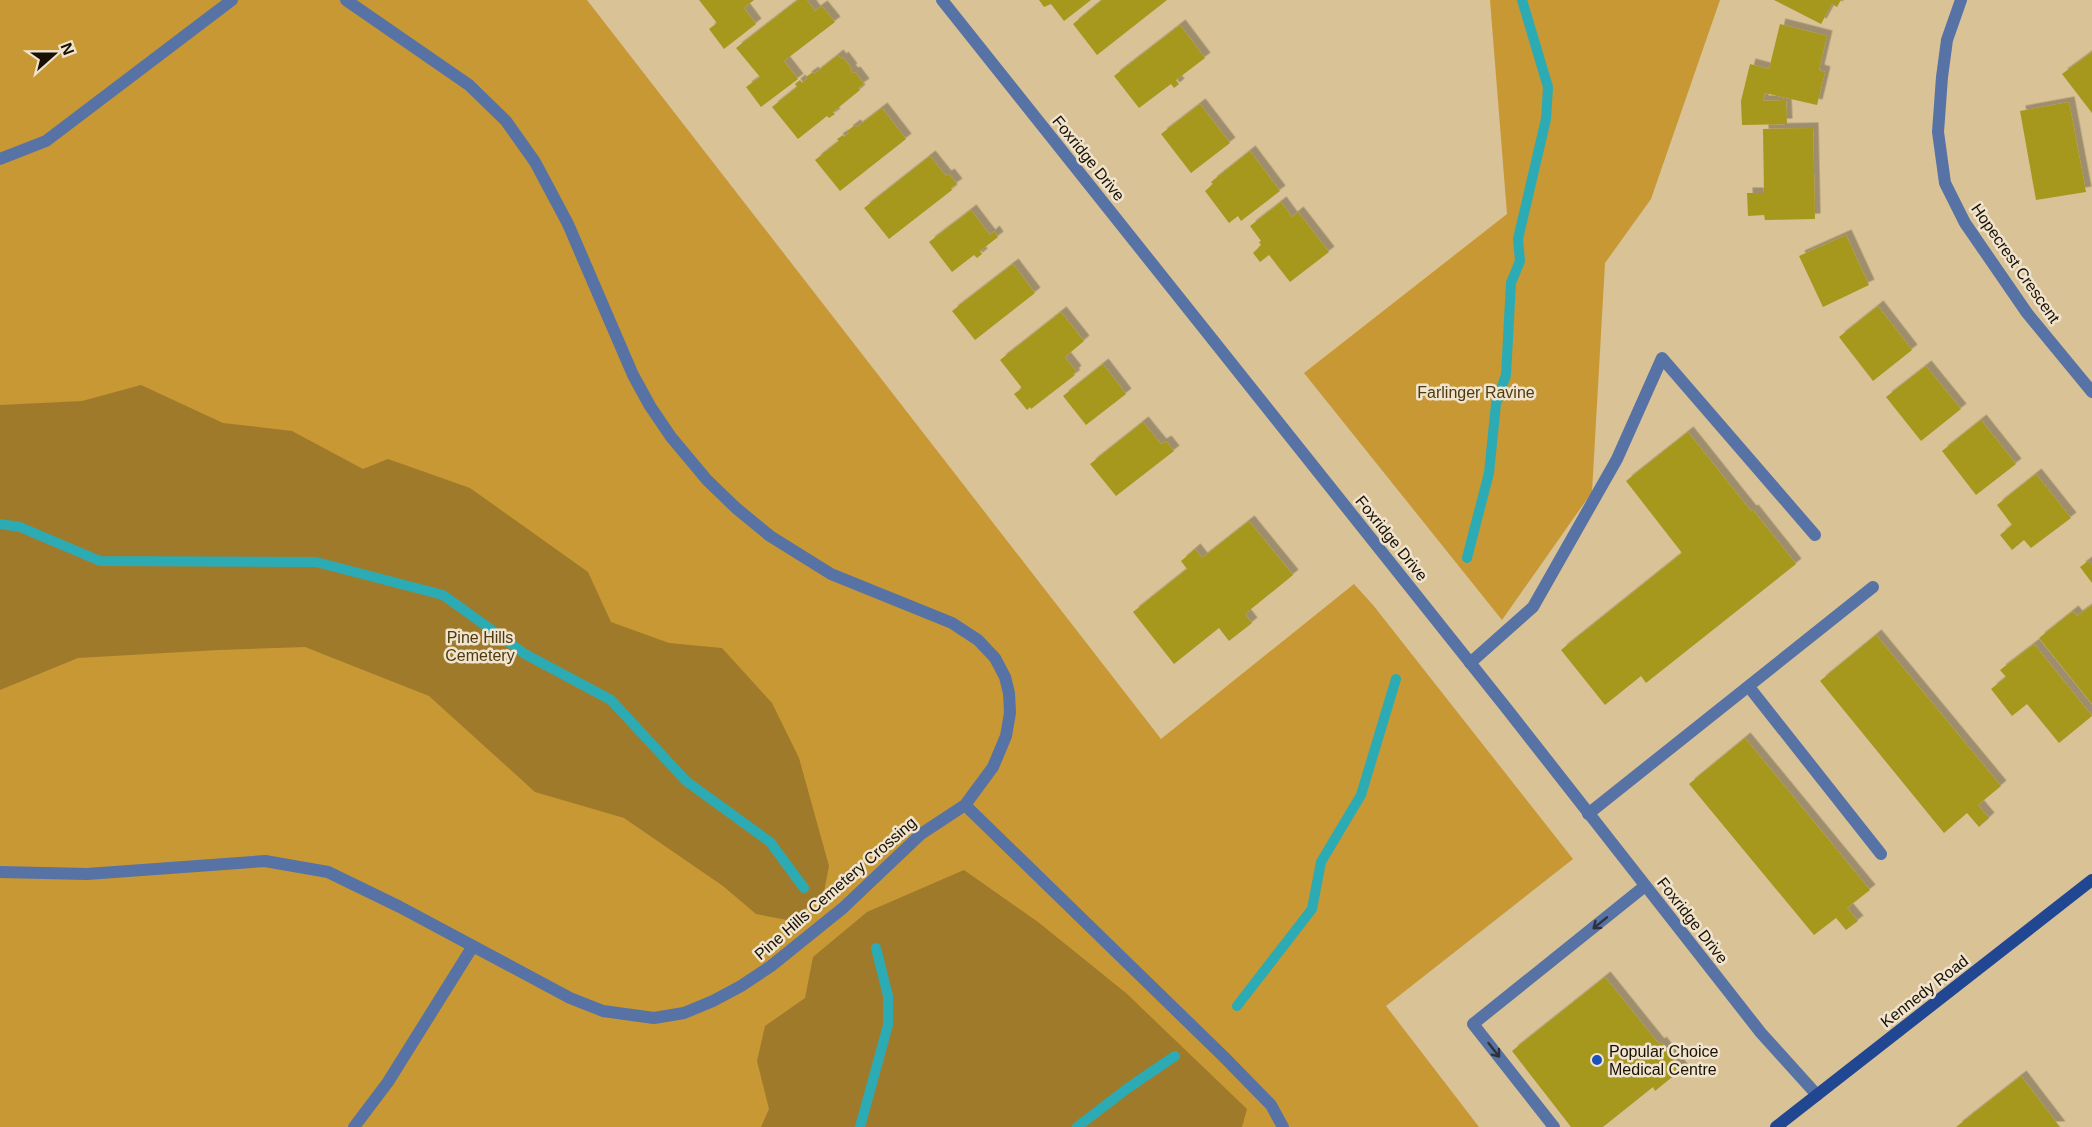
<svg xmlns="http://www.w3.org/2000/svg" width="2092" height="1127" viewBox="0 0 2092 1127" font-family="Arial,sans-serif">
<defs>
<filter id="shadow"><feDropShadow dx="5.5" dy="-5.5" stdDeviation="0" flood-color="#0004"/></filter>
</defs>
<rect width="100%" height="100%" fill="#d9c296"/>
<path fill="#c79834" d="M0,0H587L1161,739L1354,584L1373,605L1573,859L1386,1006L1479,1127H0Z
M1490,0H1720L1651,199L1605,263L1592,492L1502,620L1304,373L1507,214Z"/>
<path fill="#a07a2b" d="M141,385L223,423L292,431L363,469L388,459L470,488L588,572L611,622L669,643L722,648L772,703L799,758L829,866L824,892L792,921L756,914L723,886L624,818L535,792L429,696L305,647L218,650L78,658L0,690V405L82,401Z
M964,870L1038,922L1126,993L1247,1109L1242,1127H761L769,1109L757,1061L765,1026L805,998L813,957L867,912Z"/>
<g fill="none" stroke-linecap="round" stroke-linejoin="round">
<path stroke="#2cabb4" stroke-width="10" d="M0,524L20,527L100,561L316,562L443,595L525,654L611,700L686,781L770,842L804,888
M1467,558L1489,473L1496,404L1506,375L1511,283L1520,261L1518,239L1546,119L1548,87L1522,0
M1237,1006L1312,909L1321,862L1361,795L1396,679
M860,1127L888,1025V996L876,948
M1077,1127L1128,1088L1175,1056"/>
</g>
<path fill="#a6981e" filter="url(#shadow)" d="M699,0H754L744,8L756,24L724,49L709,29L717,23Z
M798,0H807L815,11L822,6L835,22L784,61L798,79L761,107L746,87L760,77L736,48Z
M1039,0H1091L1064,21L1051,4L1044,7Z
M1102,0H1167L1097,55L1073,24Z
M1774,0H1841L1837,7L1832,4L1821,24Z
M1780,24L1827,36L1819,70L1825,72L1817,105L1765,93L1763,101L1786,100L1787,124L1742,125L1741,101L1750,64L1769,69Z
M1180,25L1205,58L1176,80L1179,84L1174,88L1171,84L1139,108L1114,76Z
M2092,52V113L2062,74Z
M838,55L841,59L843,57L852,69L850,70L853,73L855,72L864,84L858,88L860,90L833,112L835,114L829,118L827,116L798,139L772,107L797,87L795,84L800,80L802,83L807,79L806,77L813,72L814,74Z
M2069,102L2086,192L2036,200L2020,111Z
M1200,104L1230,143L1191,173L1161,134Z
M882,108L906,139L840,191L815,160L839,141L837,139L843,135L844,137L849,133L847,131L855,125L857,127Z
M1813,128L1815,219L1765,220L1764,215L1748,216L1747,193H1764L1763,129Z
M1250,151L1280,191L1241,221L1238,216L1229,223L1205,191L1213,184L1211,182Z
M930,156L946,176L949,174L957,184L951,188L952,190L889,239L864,208Z
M1281,202L1292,217L1298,212L1329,252L1290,282L1269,255L1260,262L1253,253L1261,245L1259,242L1261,241L1250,226Z
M971,210L990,235L994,231L998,237L980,251L982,254L977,258L974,255L952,272L929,242Z
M1846,235L1869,285L1823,307L1799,256Z
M1013,264L1035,293L975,340L952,311Z
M1878,306L1912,350L1873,381L1839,337Z
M1061,312L1084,341L1065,357L1076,371L1073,374L1075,375L1031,409L1030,407L1027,410L1014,394L1022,388L1000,360Z
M1103,364L1126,394L1086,425L1063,396Z
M1926,366L1961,409L1921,441L1886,397Z
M1981,420L2016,464L1976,495L1942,451Z
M1143,422L1161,444L1166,441L1174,451L1116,496L1090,464Z
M1688,432L1751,511L1753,510L1796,564L1646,683L1641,676L1605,705L1561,650L1682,553L1626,481Z
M2036,474L2071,518L2031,548L2024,540L2012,550L2000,535L2012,525L1997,505Z
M1249,521L1293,575L1245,614L1252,623L1229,641L1219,628L1174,664L1133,612L1187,569L1181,561L1195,549L1202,558Z
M2088,561L2092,565V583L2080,567Z
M2092,605V704L2039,638L2073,611L2077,616Z
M1876,635L2001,786L1978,805L1989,818L1979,827L1967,813L1944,833L1820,681Z
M2034,644L2092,716L2059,743L2027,704L2012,716L1991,689L2006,677L2000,670Z
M1745,738L1870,890L1847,908L1858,921L1846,930L1836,918L1814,935L1689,784Z
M1605,977L1659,1044L1661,1042L1682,1069L1655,1091L1653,1087L1603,1127H1571L1512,1051Z
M2021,1076L2060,1127H1956Z"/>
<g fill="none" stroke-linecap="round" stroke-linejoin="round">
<path stroke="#5772a5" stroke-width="12" d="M0,159L46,141L232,0
M1470,663L1533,607L1617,459L1662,358L1815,535
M1749,687L1881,854
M965,805L1224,1057L1271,1105L1283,1127
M1588,814L1873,587
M0,872L87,874L265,861L328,872L400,907L570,998L603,1011L654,1018L684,1013L713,1001L741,986L771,966L843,908L921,834L965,805L993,767L1006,736L1010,713L1009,693L1005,677L995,658L978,640L952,623L831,574L770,536L736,508L707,480L671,437L650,406L633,375L568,224L535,162L506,121L469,85L346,0
M354,1127L388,1082L473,946
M1554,1127L1473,1024L1645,886"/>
<path stroke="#5772a5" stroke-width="12" d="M1961,0L1947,40L1942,77L1938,132L1945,183L1965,223L2027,313L2092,392"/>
<path stroke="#5772a5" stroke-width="12" d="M942,0L1507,709L1761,1033L1817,1095"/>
<path stroke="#224792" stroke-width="12" d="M1776,1127L2092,880"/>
</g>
<defs><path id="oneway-shaft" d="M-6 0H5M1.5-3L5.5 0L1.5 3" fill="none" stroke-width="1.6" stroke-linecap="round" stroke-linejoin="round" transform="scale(1.5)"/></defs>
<g stroke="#2f323b">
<use href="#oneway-shaft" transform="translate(1600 923) rotate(141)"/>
<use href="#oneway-shaft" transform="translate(1494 1050) rotate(52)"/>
</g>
<circle fill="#1b51bd" stroke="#f0e4ce" stroke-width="2" cx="1597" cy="1060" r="6"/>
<g text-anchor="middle" stroke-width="5" stroke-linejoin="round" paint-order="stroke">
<g font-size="16" fill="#191002" stroke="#f0e4ce">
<text transform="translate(1089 158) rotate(51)" y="6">Foxridge Drive</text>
<text transform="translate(2016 263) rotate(55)" y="6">Hopecrest Crescent</text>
<text transform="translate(1392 538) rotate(51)" y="6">Foxridge Drive</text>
<text transform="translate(835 888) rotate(-41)" y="6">Pine Hills Cemetery Crossing</text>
<text transform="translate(1693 920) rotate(52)" y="6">Foxridge Drive</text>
<text transform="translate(1924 991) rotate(-38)" y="6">Kennedy Road</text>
</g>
<g font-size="16" fill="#4e3a0e" stroke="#f0e4ce">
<text x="1476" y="398">Farlinger Ravine</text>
<text x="480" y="643">Pine Hills<tspan x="480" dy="18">Cemetery</tspan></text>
</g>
<g font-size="16" fill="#191002" stroke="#f0e4ce" text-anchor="start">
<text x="1609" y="1057">Popular Choice<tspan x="1609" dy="18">Medical Centre</tspan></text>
</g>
</g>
<g transform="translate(54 54) rotate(69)" stroke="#f0e4ce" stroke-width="4.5" paint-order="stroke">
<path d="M0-4.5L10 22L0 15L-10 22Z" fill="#191002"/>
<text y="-9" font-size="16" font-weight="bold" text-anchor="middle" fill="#191002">N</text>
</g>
</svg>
